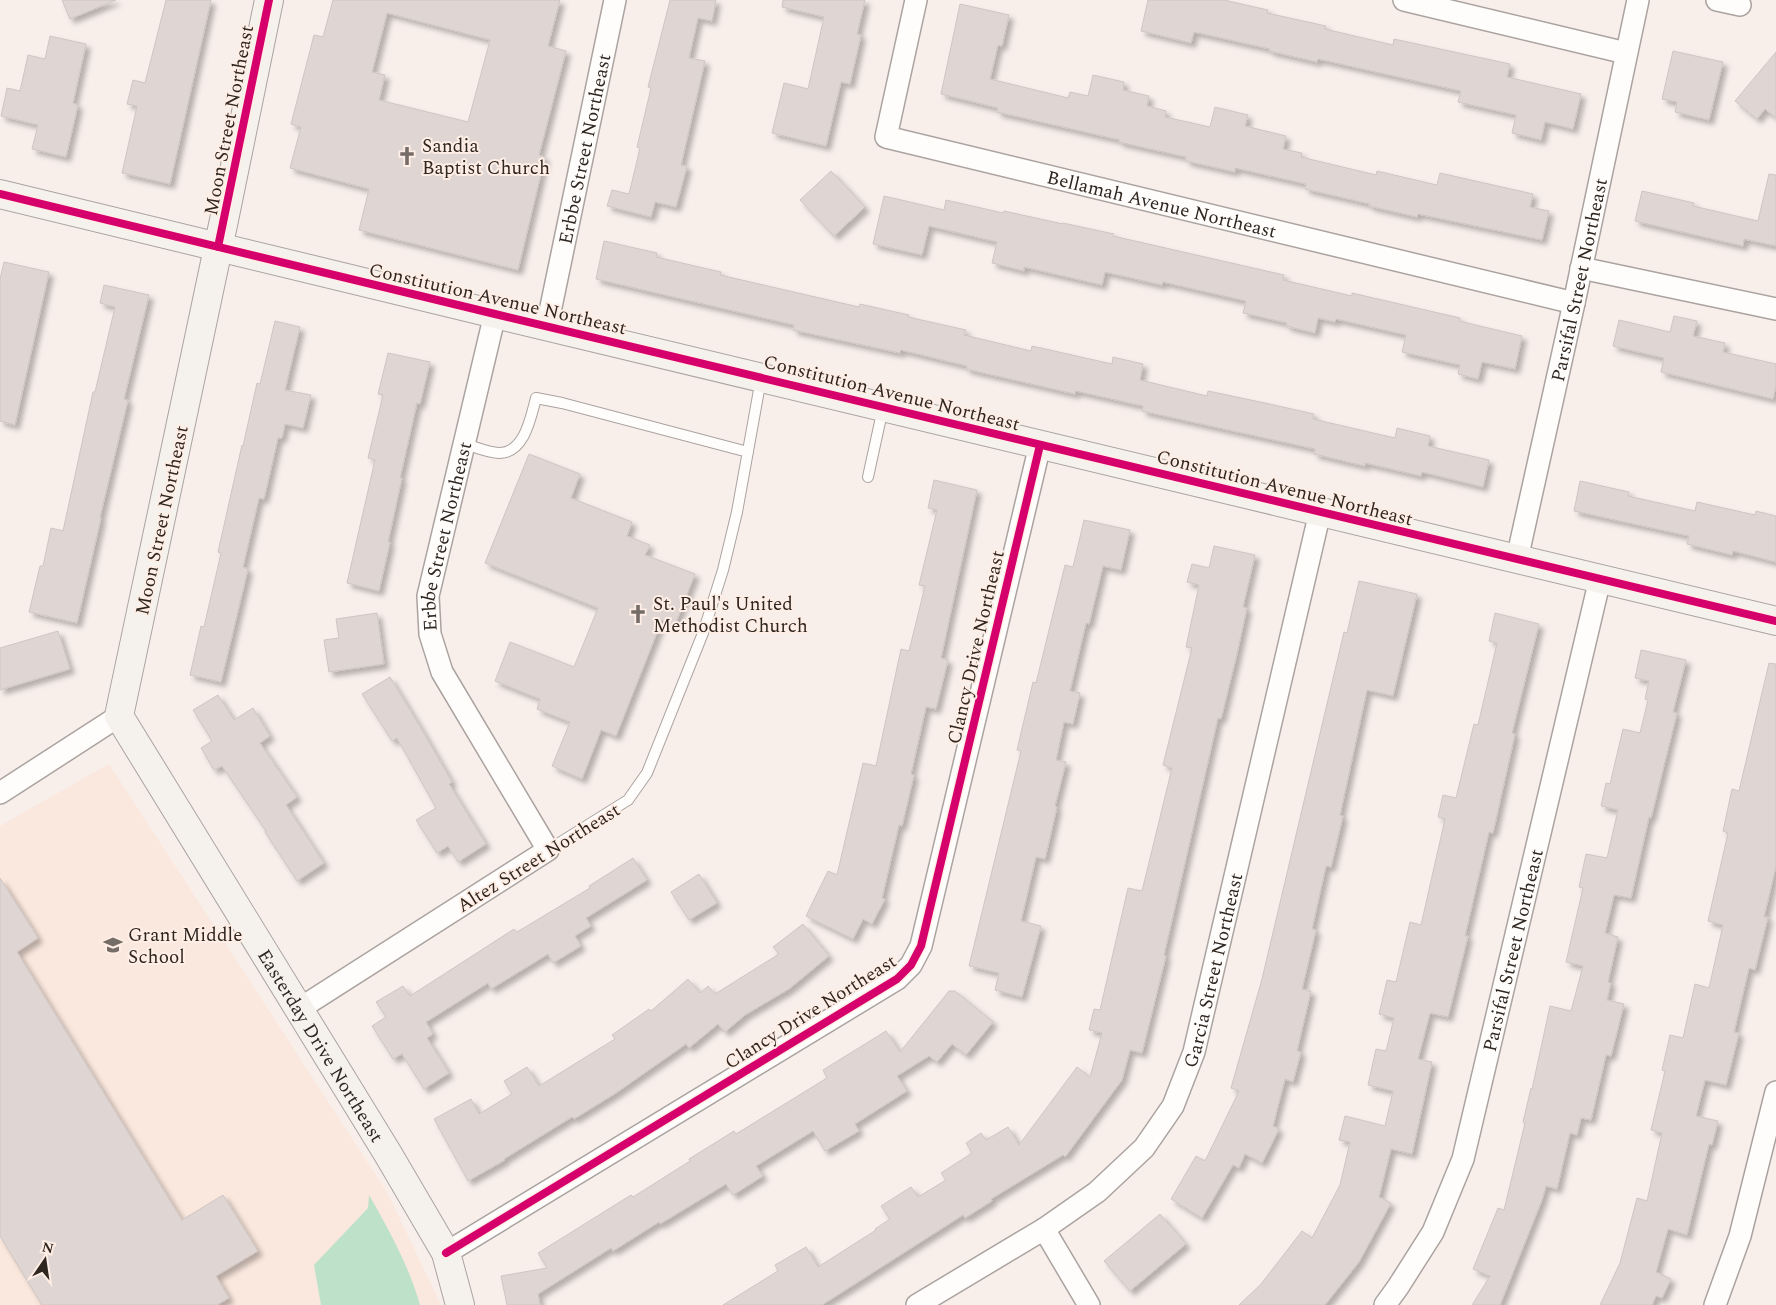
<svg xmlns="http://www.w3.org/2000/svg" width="1776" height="1305" viewBox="0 0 1776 1305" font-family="Spectral,serif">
<defs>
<filter id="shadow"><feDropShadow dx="4.5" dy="4.5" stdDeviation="2.5" flood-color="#0004"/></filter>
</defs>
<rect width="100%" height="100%" fill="#f8efeb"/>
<path fill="#fae7dd" d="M109,764L388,1194L441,1305H0V826Z"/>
<path fill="#bde2c9" d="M369,1195C389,1230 409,1266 420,1305H321L314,1265L368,1208Z"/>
<path fill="#dfd5d2" stroke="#cfc5c2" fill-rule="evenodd" filter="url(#shadow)" d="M62,0H116L70,19Z
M166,0H211L170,184L122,173L137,106L127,104L133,80L145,83Z
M333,0H560L548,46L566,51L539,155L545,157L518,270L359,230L369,189L290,168L301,127L291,124L314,35L323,37ZM387,13L490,40L468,122L379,100L385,75L372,72Z
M670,0H716L712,21L698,18L689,58L705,61L681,165L687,166L676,207L655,202L651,217L607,206L612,190L629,194L640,148L637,147L651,88L648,87Z
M783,0H865L857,34L861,35L850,84L841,82L826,146L772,133L784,83L808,89L824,17L782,7Z
M1148,0H1224L1268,10L1267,13L1326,26L1325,29L1393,45L1394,39L1510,64L1507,77L1581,94L1573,129L1545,122L1541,140L1512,133L1516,115L1458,102L1461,91L1318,59L1317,62L1269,51L1270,49L1194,32L1191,43L1141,31Z
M960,4L1009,15L1002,46L998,45L990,79L1068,98L1070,92L1088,96L1093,75L1124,82L1123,90L1149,96L1147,106L1166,111L1165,117L1210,127L1215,107L1248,115L1245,126L1286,136L1283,149L1302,153L1301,157L1376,175L1377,171L1437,185L1440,173L1533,194L1530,207L1549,211L1542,240L1418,214L1417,217L1369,206L1370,204L1305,189L1306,184L1235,168V172L1186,161V157L1119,142L1120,140L997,112L998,108L941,94Z
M50,36L86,44L73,103L78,105L66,157L32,149L38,125L1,116L7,88L20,91L28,55L45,59Z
M1673,51L1723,62L1709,120L1675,112L1677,102L1662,99Z
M1776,52V118L1765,109L1757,119L1735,101Z
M831,171L865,207L834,236L800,200Z
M1769,174L1776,175V246L1744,239L1743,246L1635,221L1642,191L1694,203L1693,206L1758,221Z
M884,196L944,210L946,200L1003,213L1004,211L1063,224V223L1114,234L1113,236L1284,275L1283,280L1352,296V293L1460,318L1459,321L1522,336L1515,369L1482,362L1478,379L1458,374L1460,365L1402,352L1406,335L1336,319L1335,322L1318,318L1315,333L1286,326L1287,323L1243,313L1246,301L1163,282L1162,285L1105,272L1102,285L1024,267V271L992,263L997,242L929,226L922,255L873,244Z
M604,241L657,253L656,257L721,272L720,275L859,307L860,304L909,315L908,317L966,330L964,335L1031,351L1032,346L1112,364L1113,357L1143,364L1140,380L1207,396L1208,391L1265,403L1314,414L1313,419L1395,438L1397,428L1430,436L1428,446L1489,460L1483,487L1422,472L1421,476L1365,463V466L1314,454L1315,449L1142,411L1143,406L1076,391L1075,394L966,369L967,366L901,350L900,353L793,330L794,325L596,279Z
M4,262L49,272L15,425L0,421V279Z
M104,285L149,295L124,399L128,400L100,517L101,518L77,623L29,612L40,566H43L51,528L63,531L93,392H95L115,307L100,303Z
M1674,316L1697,321L1693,336L1725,343L1723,352L1776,364V386L1773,399L1661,372L1664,358L1613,346L1619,320L1670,332Z
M275,321L300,327L285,390L311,395L303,428L285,424L282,438H278L264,499L259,498L243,567L248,569L221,682L190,675L201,626L204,627L221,553L218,552L242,445L243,446L257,383L260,384Z
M388,353L430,362L420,404L417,403L400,478H402L388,542H390L379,591L347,583L375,460L368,458L383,395L378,394Z
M529,454L580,474L571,498L632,522L627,536L650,545L645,555L695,574L675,625L662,620L616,736L601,730L582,779L552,766L570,722L537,709L540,699L495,681L510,642L574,667L598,608L485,563Z
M934,480L977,490L941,658L948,660L936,709L926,707L911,774L914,775L902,826L899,825L882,898L885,899L872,924L863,919L853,939L806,916L828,871L837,875L863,763L876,766L901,649L909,651L925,586L919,585L937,510L928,508Z
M1580,481L1629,492L1628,496L1695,511L1697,502L1755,515L1756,511L1776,516V562L1733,551L1732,555L1687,544L1689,536L1574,511Z
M1084,520L1130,530L1121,570L1103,566L1089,624L1086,623L1070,691L1080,693L1073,724L1064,722L1056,760L1066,762L1055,806L1057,807L1045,859L1036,857L1021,921L1041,926L1022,997L995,990L999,973L969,966L1021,751L1017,750L1033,682L1036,683L1065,565L1073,567Z
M1214,546L1255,555L1243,607L1247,608L1236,658L1221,719L1218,718L1164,955L1166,956L1142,1053L1130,1050L1122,1080L1065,1157L1063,1155L991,1199L992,1201L965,1218L963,1215L822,1305H723L778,1271L775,1265L806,1247L818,1267L876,1230L875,1229L890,1219L881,1206L911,1187L918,1197L946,1180L941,1173L972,1153L966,1143L981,1133L986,1140L1008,1127L1019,1145L1077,1067L1090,1077L1102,1033L1089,1030L1094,1009L1100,1010L1128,888L1142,891L1172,768L1163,765L1192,648L1186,647L1199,585L1187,582L1192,564L1209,568Z
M1359,581L1417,594L1393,696L1367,690L1340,815L1343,816L1331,867L1326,866L1312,929L1316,930L1302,989L1311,991L1297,1051L1301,1052L1293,1082L1285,1079L1273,1126L1279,1129L1262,1163L1245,1154L1239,1168L1233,1165L1202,1218L1171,1199L1196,1156L1205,1161L1239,1091L1231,1088L1262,979L1344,632L1347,633Z
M377,613L384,664L329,672L324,640L339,638L336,619Z
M1495,613L1539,624L1512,733L1515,734L1493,833L1489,832L1465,936H1468L1448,1017L1430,1013L1418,1059L1432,1062L1412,1154L1391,1149L1379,1197L1391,1203L1359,1262L1325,1305H1239L1261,1284L1302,1231L1312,1238L1340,1185L1350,1142L1339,1140L1345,1116L1385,1126L1393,1091L1368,1085L1376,1049L1386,1051L1394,1018L1379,1014L1387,980L1396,982L1410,922L1421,925L1445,819L1438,817L1443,795L1456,798L1474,724L1478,725L1497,643L1489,641Z
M58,631L70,669L0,690V648Z
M1641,650L1686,660L1673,712L1677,713L1651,818L1649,817L1631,898L1614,895L1605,933L1618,937L1608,982L1611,983L1607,1000L1624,1004L1611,1056L1606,1055L1591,1120L1581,1118L1577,1135L1570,1133L1557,1189L1546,1186L1542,1200L1500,1305H1472L1490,1276L1473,1269L1498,1208L1504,1210L1525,1123L1523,1122L1531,1088L1532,1089L1550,1006L1571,1011L1583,966L1566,962L1583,888L1579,887L1586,854L1607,858L1618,810L1601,806L1606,783L1610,784L1623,729L1640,733L1648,700L1645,699L1649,681L1635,678Z
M1769,663L1776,664V866L1764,917H1768L1755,970L1749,968L1734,1032L1739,1033L1726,1085L1705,1080L1696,1116L1718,1121L1712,1145L1709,1144L1687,1235L1668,1229L1656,1272L1671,1279L1662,1298L1656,1296L1652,1305H1600L1620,1263L1637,1198L1647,1201L1662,1133L1651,1130L1665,1071L1662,1070L1670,1035L1683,1038L1695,984L1709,988L1723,925L1708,921L1728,833L1723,831L1732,789L1739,791Z
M390,677L422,730L452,782L449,784L486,844L458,862L448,846L437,853L416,820L436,808L397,738L392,741L362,694Z
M218,695L234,720L253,708L270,736L260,743L297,797L286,805L324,863L297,881L265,832L266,831L222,766L214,770L201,748L212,741L193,710Z
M633,858L647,880L586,918L591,926L575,936L581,946L553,963L548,954L491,989L488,983L426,1022L433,1034L427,1038L449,1073L424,1089L402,1054L393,1059L372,1026L386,1017L376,1002L403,986L410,996L514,929L517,932L590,888L589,886Z
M699,874L717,903L689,920L671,892Z
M0,878L38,938L17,952L182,1220L223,1195L258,1251L216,1276L229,1298L217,1305H42L0,1236Z
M803,924L829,956L789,989L745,1015L725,1032L718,1024L689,1048L686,1044L616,1093L574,1119L572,1117L504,1159L505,1160L468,1181L434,1119L471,1099L479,1114L512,1094L504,1081L527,1067L539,1086L615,1039L612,1035L649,1009L651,1011L688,979L700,993L708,986L715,994L779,954L773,947Z
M949,991H955L993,1022L966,1055L952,1044L937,1062L929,1056L897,1076L907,1091L855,1124L859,1131L825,1151L813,1131L756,1166L763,1176L733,1195L726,1184L660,1224L659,1222L613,1251L611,1248L538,1294L540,1305H507L501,1276L547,1268L538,1253L631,1195L633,1197L690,1161L689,1159L734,1131L736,1134L827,1078L823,1070L886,1031L900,1052Z
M1160,1214L1186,1244L1130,1291L1104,1261Z"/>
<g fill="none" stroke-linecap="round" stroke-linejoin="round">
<g stroke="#aba39f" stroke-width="12">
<path id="lane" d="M465,444C475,447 489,453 499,453C525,453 531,416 536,398L562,403L748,452
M868,477L883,408
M548,850L628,800L647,773L703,633L723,570L737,512L761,379"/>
</g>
<g stroke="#aba39f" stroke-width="24">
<g id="street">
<path id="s1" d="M916,0L886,137L1574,303"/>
<path d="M1404,0L1626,53"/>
<path d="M1717,0L1740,5"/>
<path d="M1581,268L1776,309"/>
<path id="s2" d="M547,326L615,0"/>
<path id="s3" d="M1517,559L1574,303L1638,0"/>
<path d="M0,793L119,716"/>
<path id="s4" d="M299,1009L548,850L442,672L430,634L428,596L495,314"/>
<path d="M1044,1229L1089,1305"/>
<path d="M446,1253L897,979L911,965L921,946L1040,445"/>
<path id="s5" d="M917,1305L1044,1229L1097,1192L1144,1148L1173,1106L1194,1052L1320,512"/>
<path id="s6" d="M1385,1305L1398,1287L1433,1232L1463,1159L1600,579"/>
<path d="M1715,1305L1740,1236L1776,1092"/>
</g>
</g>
<g stroke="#aba39f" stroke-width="30">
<g id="secondary">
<path id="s7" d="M269,0L224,220L119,716L388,1154L446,1253L460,1305"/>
<path d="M0,194L495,314L1776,621"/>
</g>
</g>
<use href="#lane" stroke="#fefdfc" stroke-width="10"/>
<use href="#street" stroke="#fefdfc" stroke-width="21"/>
<use href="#secondary" stroke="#f5f2ee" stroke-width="28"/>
<g stroke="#feeee5" stroke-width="11">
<path id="cycleway" d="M0,194L495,314L1776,621
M218,247L269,0
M446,1253L897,979L911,965L921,946L1040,445"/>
</g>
<use href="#cycleway" stroke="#d6006c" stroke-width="8"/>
</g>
<defs>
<g id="church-bare" transform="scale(1.5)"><path d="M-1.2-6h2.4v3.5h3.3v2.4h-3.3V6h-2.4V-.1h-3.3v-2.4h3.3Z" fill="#756c67" stroke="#feeee5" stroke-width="2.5" paint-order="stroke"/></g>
<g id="school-bare" transform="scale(1.5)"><path d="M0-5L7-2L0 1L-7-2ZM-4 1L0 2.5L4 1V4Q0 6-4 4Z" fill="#756c67" stroke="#feeee5" stroke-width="2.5" paint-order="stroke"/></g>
</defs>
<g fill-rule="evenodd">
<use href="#church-bare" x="407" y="156"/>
<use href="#church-bare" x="638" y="614"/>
<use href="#school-bare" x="113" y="945"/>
</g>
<g text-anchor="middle" stroke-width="4" stroke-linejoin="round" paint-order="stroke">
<g font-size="19" fill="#2f2620" stroke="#feeee5">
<text transform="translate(228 120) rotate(-79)" y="7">Moon Street Northeast</text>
<text dy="7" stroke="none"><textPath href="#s2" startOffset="181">Erbbe Street Northeast</textPath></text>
<text dy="7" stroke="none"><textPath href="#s1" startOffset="424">Bellamah Avenue Northeast</textPath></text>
<text dy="7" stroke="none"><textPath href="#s3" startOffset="286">Parsifal Street Northeast</textPath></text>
<text transform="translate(498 298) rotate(13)" y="7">Constitution Avenue Northeast</text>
<text transform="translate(892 392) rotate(14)" y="7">Constitution Avenue Northeast</text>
<text transform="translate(1285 487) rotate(14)" y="7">Constitution Avenue Northeast</text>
<text transform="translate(161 520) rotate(-78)" y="7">Moon Street Northeast</text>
<text dy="7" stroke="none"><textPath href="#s4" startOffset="642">Erbbe Street Northeast</textPath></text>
<text transform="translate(975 647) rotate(-77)" y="7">Clancy Drive Northeast</text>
<text transform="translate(538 857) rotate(-32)" y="7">Altez Street Northeast</text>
<text dy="7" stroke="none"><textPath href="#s6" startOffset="381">Parsifal Street Northeast</textPath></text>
<text dy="7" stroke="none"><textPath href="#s5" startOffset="470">Garcia Street Northeast</textPath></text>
<text transform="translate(810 1011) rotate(-32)" y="7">Clancy Drive Northeast</text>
<text dy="7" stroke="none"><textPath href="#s7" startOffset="1118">Easterday Drive Northeast</textPath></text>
</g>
<g font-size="19" fill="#2f2620" stroke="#feeee5" text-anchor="start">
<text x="422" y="152">Sandia<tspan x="422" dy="22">Baptist Church</tspan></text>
<text x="653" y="610">St. Paul's United<tspan x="653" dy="22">Methodist Church</tspan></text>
<text x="128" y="941">Grant Middle<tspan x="128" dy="22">School</tspan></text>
</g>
</g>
<g transform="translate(45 1260) rotate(13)" stroke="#feeee5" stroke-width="4" paint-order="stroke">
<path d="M0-4L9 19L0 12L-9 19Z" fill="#2f2620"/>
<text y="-8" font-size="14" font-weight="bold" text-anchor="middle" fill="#2f2620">N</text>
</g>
</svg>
